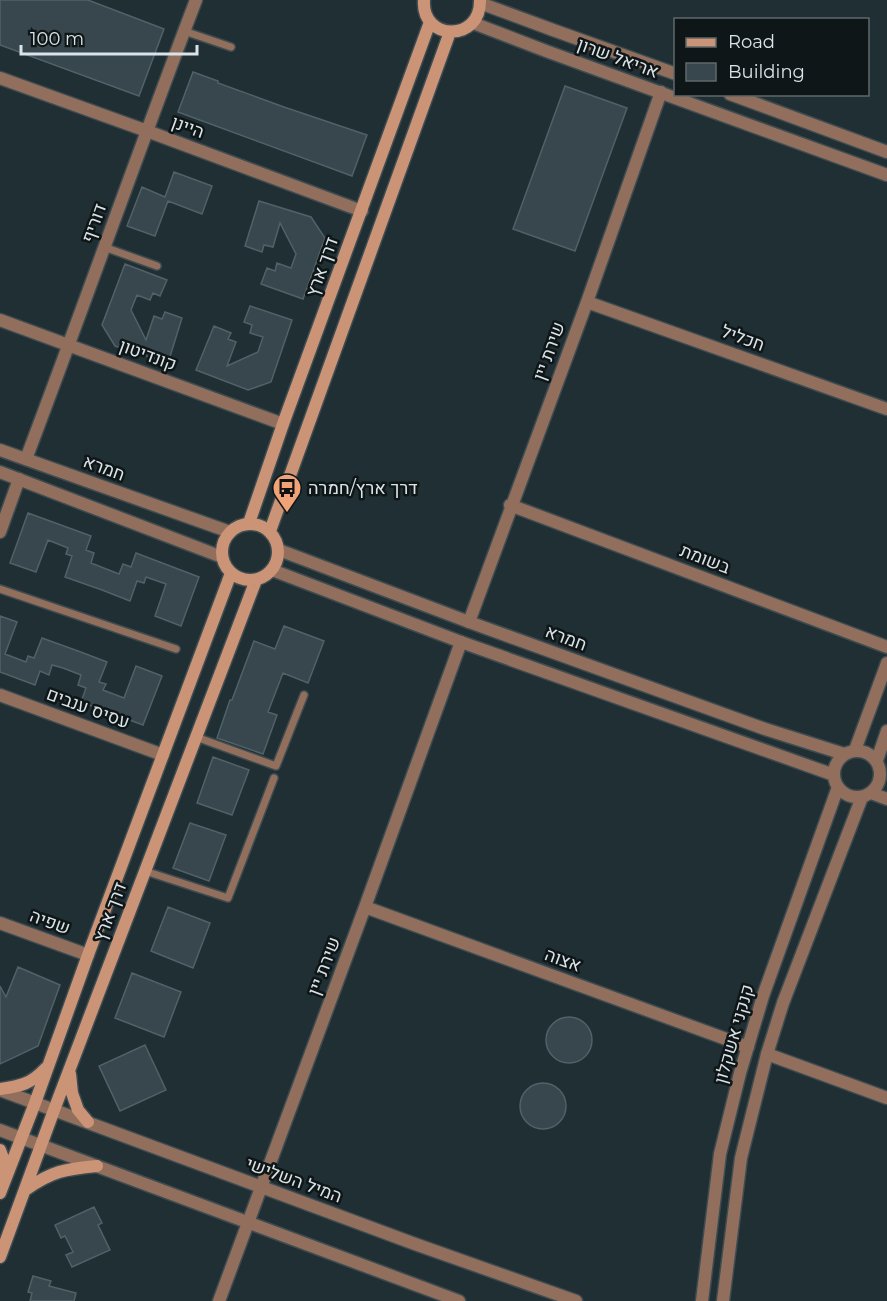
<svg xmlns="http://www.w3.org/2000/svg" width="887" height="1301" viewBox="0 0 887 1301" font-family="Montserrat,Heebo,sans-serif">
<rect width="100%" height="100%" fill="#202f34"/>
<path fill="#38474d" stroke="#516168" stroke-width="1.5" d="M0,0H88L164,29L139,96L0,45Z
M193,72L218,81V83L284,107L367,135L352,176L178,112Z
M565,86L627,108L575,251L513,229Z
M174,172L212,186L202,214L168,201L155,236L127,226L142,187L165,197Z
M259,201L311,217L325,238L303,299L261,284L267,268L275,271L277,263L291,268L296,254L280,223L273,247L264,245L262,252L245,246Z
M125,264L167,280L160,296L153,293L150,300L137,295L131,310L146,340L154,316L162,319L165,312L182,318L168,363L115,346L102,325Z
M250,306L292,320L271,382L248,390L196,370L214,326L231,333L228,339L236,342L227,366L258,352L263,337L250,333L252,325L244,322Z
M28,513L91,536L86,550L94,553L91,563L119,574L123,564L131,567L136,553L199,577L181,626L155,616L166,584L146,577L144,583L137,581L130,601L102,590L65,577L72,556L66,554L68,548L48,540L36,572L10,563Z
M0,616L17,622L5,654L26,662L28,656L34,658L42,638L78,651L107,662L99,682L106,684L103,690L124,698L136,666L162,676L143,725L81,702L86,688L78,685L81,675L63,668L52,665L49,675L40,671L35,685L0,672Z
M284,626L324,641L308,683L283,673L268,712L277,715L263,754L217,738L230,700H232L254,641L275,649Z
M213,757L249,770L232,815L197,803Z
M190,823L226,835L209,881L173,868Z
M168,907L210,923L193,968L151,951Z
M18,967L60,985L38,1046L0,1064V986L6,997Z
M132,973L181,992L164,1037L115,1018Z
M546 1040a23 23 0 1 1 46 0a23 23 0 1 1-46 0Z
M145,1045L166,1090L120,1111L99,1066Z
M520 1106a23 23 0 1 1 46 0a23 23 0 1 1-46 0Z
M94,1207L102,1223L98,1225L110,1250L72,1267L66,1255L73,1252L65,1236L61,1238L55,1225Z
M33,1276L51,1281L49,1286L76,1293L74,1301H30L32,1293L28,1292Z"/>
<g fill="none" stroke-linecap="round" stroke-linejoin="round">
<g stroke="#3e4c51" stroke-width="10">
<path id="service" d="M184,31L231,47
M104,247L157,266
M0,589L176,649
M196,737L276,766L304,695
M145,871L228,898L274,778"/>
</g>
<g stroke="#3e4c51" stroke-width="15">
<path id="minor" d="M0,78L147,131L362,211
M587,302L887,409
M0,320L283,424
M26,459C84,306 138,152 196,0
M510,505L887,647
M0,532L19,479
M469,622L587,302L661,92
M0,695L163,755
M365,907L748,1047
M0,923L88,955
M767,1054L887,1098
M219,1301L365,907L461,642"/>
</g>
<g stroke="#3e4c51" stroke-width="15">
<path id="tertiary" d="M480,3L553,30L676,74
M473,23L546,51L887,175
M730,94L887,152
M0,450L230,532
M0,472L222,557
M279,550L469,622L765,729L844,754
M272,570L461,642L834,775
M855,750L887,663
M834 774a23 23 0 1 1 46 0a23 23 0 1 1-46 0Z
M877,760L887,731
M871,793L887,799
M0,1090L415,1244L576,1301
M0,1130L459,1301
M702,1301L720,1154L740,1073L763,996L838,787
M723,1301L741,1158L767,1054L783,1003L862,797"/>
</g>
<g stroke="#3e4c51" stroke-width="15">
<path id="secondary" d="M424,0C421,41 481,43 480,0
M249,523L283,424L430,22
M222 552a28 28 0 1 1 56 0a28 28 0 1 1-56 0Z
M270,531L450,32
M70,1074L72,1093L78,1110L88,1122
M0,1089C21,1086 31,1084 46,1068
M0,1150L3,1158V1176
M25,1190C52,1171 65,1169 97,1166
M0,1193L35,1103L88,955L231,573
M0,1257L54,1110L256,580"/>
</g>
<use href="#service" stroke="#926f5c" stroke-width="7"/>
<use href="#minor" stroke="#926f5c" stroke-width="12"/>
<use href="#tertiary" stroke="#926f5c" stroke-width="12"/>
<use href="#secondary" stroke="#cb9476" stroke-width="12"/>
</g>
<defs>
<g id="bus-pin" transform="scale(1.5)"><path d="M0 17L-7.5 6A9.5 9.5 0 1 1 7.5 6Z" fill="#efa377" stroke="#0f1618"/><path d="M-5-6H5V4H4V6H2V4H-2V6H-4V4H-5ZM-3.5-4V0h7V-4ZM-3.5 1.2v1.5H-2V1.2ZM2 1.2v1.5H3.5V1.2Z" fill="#111"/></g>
</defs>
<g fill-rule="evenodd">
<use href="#bus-pin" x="287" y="488"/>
</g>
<g text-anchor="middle" stroke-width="5" stroke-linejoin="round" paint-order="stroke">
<g font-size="18" fill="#dae3e7" stroke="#0f1618">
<text transform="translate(618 58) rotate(20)" y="6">אריאל שרון</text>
<text transform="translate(188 127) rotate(20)" y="6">היינן</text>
<text transform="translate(94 223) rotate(-70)" y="6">דוריף</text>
<text transform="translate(322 267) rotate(-70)" y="6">דרך ארץ</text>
<text transform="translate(743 338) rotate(20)" y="6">חכליל</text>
<text transform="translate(549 351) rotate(-70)" y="6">שירת יין</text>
<text transform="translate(148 355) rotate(20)" y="6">קונדיטון</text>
<text transform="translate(104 468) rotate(20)" y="6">חמרא</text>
<text transform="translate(705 559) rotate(21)" y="6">בשומת</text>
<text transform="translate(566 638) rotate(20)" y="6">חמרא</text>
<text transform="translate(88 708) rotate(20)" y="6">עסיס ענבים</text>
<text transform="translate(110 912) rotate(-69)" y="6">דרך ארץ</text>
<text transform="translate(50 922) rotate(20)" y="6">שפיה</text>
<text transform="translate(563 960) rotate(20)" y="6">אצוה</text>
<text transform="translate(324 966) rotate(-69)" y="6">שירת יין</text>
<text transform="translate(734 1034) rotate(-74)" y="6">קנקני אשקלון</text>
<text transform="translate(294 1180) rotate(20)" y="6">המיל השלישי</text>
</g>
<g font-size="18" fill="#dae3e7" stroke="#0f1618" text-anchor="start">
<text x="308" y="494">דרך ארץ/חמרה</text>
</g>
</g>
<rect x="674" y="18" width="195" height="78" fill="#0f1618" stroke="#60686b" stroke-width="1.5"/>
<rect x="686" y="38" width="30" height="9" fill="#cb9476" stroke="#60686b" stroke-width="1.5"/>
<text x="728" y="48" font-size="18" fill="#dae3e7">Road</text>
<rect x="686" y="63" width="30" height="18" fill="#38474d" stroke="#60686b" stroke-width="1.5"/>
<text x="728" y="78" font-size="18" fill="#dae3e7">Building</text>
<path d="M21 45v9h176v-9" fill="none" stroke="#dae3e7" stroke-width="3"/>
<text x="30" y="45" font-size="18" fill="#dae3e7" stroke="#0f1618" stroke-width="4.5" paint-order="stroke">100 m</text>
</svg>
